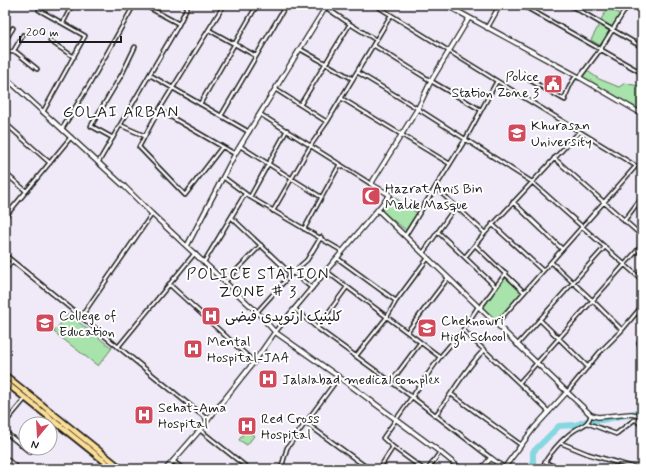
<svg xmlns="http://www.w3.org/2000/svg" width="647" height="474" viewBox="0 0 647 474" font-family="Mynerve,'Playpen Sans Arabic',sans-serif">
<rect width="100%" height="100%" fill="#f0e9f7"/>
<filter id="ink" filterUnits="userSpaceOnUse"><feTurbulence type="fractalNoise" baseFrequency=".025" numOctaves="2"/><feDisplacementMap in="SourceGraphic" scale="8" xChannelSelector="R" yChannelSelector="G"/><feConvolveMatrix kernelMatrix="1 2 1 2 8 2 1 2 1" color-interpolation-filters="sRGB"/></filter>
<g filter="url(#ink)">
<path fill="#a7e3aa" stroke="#628063" d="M608,8L620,14L612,27L600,21Z
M599,25L609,31L601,46L591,40Z
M586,70L599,79L619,87L625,83L642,87V103L640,110L582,77Z
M394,197L417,213L406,230L381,211Z
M504,277L522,292L496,322L482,308Z
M68,314L112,348L98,366L54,332Z
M245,431H248L254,436L247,445L239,440Z"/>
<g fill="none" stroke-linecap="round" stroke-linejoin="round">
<path stroke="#86d7df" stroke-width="6" d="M533,469V452L559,426L575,425L590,420H602L631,414L642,411"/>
<g stroke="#1c1c1c" stroke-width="5.5">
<path id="minor" d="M42,5L39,10L85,36L43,112
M144,5L179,24
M375,5L497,81L636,166L496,324
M522,5L642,73
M570,5L642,47
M640,5L642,6
M325,7L350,24L376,40
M63,23L72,5
M209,30L256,56
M5,41L13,28
M50,41L74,57
M373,45L431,81L481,110
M300,49L353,79
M5,50L11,52H16L37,69
M13,52L23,35
M357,72L415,107L532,182L642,280
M150,75L249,132
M579,78L600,50L628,5
M528,79L565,100
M275,89L327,122
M341,98L450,164
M564,99C568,92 571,79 577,76
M200,104L257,5
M300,105L350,24
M159,110L235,154
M640,113L642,120
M260,114L371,184
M221,116L286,5
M5,123L50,163
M120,125L145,136
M62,129L92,80L134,5
M113,138L91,126L122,74L135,47
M240,146L321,197
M222,147L185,195L139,147L159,110L224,5
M554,158L642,236
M98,163L179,24L188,5
M5,173L26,191
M223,177L250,197L342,251
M5,181L9,177
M436,188L485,233
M250,197L287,130
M513,202L562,249
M273,211L311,145L327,122L391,15
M5,217L71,137
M232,218L291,274L293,273L312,288
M624,221L642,197
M492,224L543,271
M304,229L340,164
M438,232L496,287
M405,236L465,140L497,81
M475,245L524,292
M423,253L456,206
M5,255L208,420
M465,257L485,233L579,132
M337,258L396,301
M204,262L245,194
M551,262L593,301L622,330
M5,270L12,261
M326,271L440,357
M225,282L261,245
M169,284L254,362
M480,308L506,273
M295,309L317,328L412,397L491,458
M257,312L291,274L307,260L321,237
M637,312L642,317
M81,317L152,214
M540,320L588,367
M317,328L347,287
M463,330L519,383L549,412
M407,332L448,278
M642,340L639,343L642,350
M517,345L605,247
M118,347L195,253
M356,356L387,317L396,301L428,258
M391,382L420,343
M519,383L642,245
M567,392L599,353L622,330L642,306
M451,394L521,445
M435,416C452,394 465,369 484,350
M5,423L25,399
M306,423L369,469
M587,423L616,434L634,420H636L642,426
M200,430L249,469
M5,432L30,452
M561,443L588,454L632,467
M173,461L183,469
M545,462L559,469
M281,469L287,448L339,377
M379,469L393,447
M423,469L393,447L383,438L440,357L463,330L478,307
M428,469L440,452
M542,469C546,456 564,437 575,430C583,425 588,425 591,415"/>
</g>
<g stroke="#1c1c1c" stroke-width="6">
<path id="tertiary" d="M378,210L567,392
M187,246L235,154L327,5
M5,458L18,469
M481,469L491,458L504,468L534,428L567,392L591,415L598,417L631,414L642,416"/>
</g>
<g stroke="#1c1c1c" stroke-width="6">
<path id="secondary" d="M446,5L577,76L642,114
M487,28L500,5
M5,77L125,187L152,214L257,312L275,332L339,377L440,452L461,469
M166,469L200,430L254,362L275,332L326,271L337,258L390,195L371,184L418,108L431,81L469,18"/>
</g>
<g stroke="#1c1c1c" stroke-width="8">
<path id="trunk" d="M5,375L122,469
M5,382L114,469"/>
</g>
<use href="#minor" stroke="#fff" stroke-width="2.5"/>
<use href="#tertiary" stroke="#fff" stroke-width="3.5"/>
<use href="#secondary" stroke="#fff" stroke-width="3.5"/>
<use href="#trunk" stroke="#fcde96" stroke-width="4.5"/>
</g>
</g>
<defs>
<g id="civic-square" transform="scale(1)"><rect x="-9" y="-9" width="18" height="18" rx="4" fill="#d1495b" stroke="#fff"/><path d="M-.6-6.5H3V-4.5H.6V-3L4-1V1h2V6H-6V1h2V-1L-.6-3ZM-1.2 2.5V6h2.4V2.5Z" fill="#fff"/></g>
<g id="university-square" transform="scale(1)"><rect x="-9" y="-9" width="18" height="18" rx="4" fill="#d1495b" stroke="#fff"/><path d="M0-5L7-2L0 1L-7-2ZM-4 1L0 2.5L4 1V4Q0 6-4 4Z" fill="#fff"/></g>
<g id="mosque-square" transform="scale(1)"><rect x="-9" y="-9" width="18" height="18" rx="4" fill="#d1495b" stroke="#fff"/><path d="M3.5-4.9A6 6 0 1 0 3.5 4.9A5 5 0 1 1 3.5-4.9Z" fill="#fff"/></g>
<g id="hospital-square" transform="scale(1)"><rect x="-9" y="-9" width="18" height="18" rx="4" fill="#d1495b" stroke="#fff"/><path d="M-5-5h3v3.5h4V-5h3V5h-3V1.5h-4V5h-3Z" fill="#fff"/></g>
<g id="school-square" transform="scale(1)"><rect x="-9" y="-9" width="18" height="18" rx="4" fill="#d1495b" stroke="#fff"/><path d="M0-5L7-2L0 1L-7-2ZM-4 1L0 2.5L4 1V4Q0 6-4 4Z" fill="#fff"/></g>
</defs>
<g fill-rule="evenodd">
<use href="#civic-square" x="553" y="84"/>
<use href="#university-square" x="517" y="133"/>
<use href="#mosque-square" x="371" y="196"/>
<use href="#hospital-square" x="211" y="316"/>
<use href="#university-square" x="45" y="323"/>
<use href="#school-square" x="427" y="328"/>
<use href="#hospital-square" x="193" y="349"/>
<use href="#hospital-square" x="268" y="379"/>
<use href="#hospital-square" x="144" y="415"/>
<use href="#hospital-square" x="247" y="426"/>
</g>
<g text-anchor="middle" stroke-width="4" stroke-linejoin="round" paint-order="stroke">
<g font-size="14" fill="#1c1c1c" stroke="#fff" text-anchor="start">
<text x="539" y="81" text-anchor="end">Police<tspan x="539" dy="16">Station Zone 3</tspan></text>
<text x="531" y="130">Khurasan<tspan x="531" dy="16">University</tspan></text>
<text x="385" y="193">Hazrat Anis Bin<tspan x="385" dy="16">Malik Masque</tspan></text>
<text x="59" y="320">College of<tspan x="59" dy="16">Education</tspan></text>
<text x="225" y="321">کلینیک ارتوپدی فیضی</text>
<text x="441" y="325">Cheknowri<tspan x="441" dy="16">High School</tspan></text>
<text x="207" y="346">Mental<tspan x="207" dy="16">Hospital-JAA</tspan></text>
<text x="282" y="384">Jalalabad medical complex</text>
<text x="158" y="412">Sehat-Ama<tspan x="158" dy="16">Hospital</tspan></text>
<text x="261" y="423">Red Cross<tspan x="261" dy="16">Hospital</tspan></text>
</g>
<g font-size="16" letter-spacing="1" fill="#1c1c1c" stroke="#fff">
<text x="121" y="117">GOLAI ARBAN</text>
<text x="258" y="279">POLICE STATION<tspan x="258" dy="18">ZONE # 3</tspan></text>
</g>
</g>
<rect width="647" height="474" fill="none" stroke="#fff" stroke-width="20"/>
<rect x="10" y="10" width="627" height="454" fill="none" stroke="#1c1c1c" stroke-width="1.5" filter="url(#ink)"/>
<g transform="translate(38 436) rotate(198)"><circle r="19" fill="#ffffff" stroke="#a4a4a4"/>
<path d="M0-3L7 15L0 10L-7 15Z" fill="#d1495b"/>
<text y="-6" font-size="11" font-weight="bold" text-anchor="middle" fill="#1c1c1c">N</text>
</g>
<path d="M20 36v6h101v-6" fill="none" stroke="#1c1c1c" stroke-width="2"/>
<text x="26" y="36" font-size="12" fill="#1c1c1c" stroke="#ffffff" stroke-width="3" paint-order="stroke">200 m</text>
</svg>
